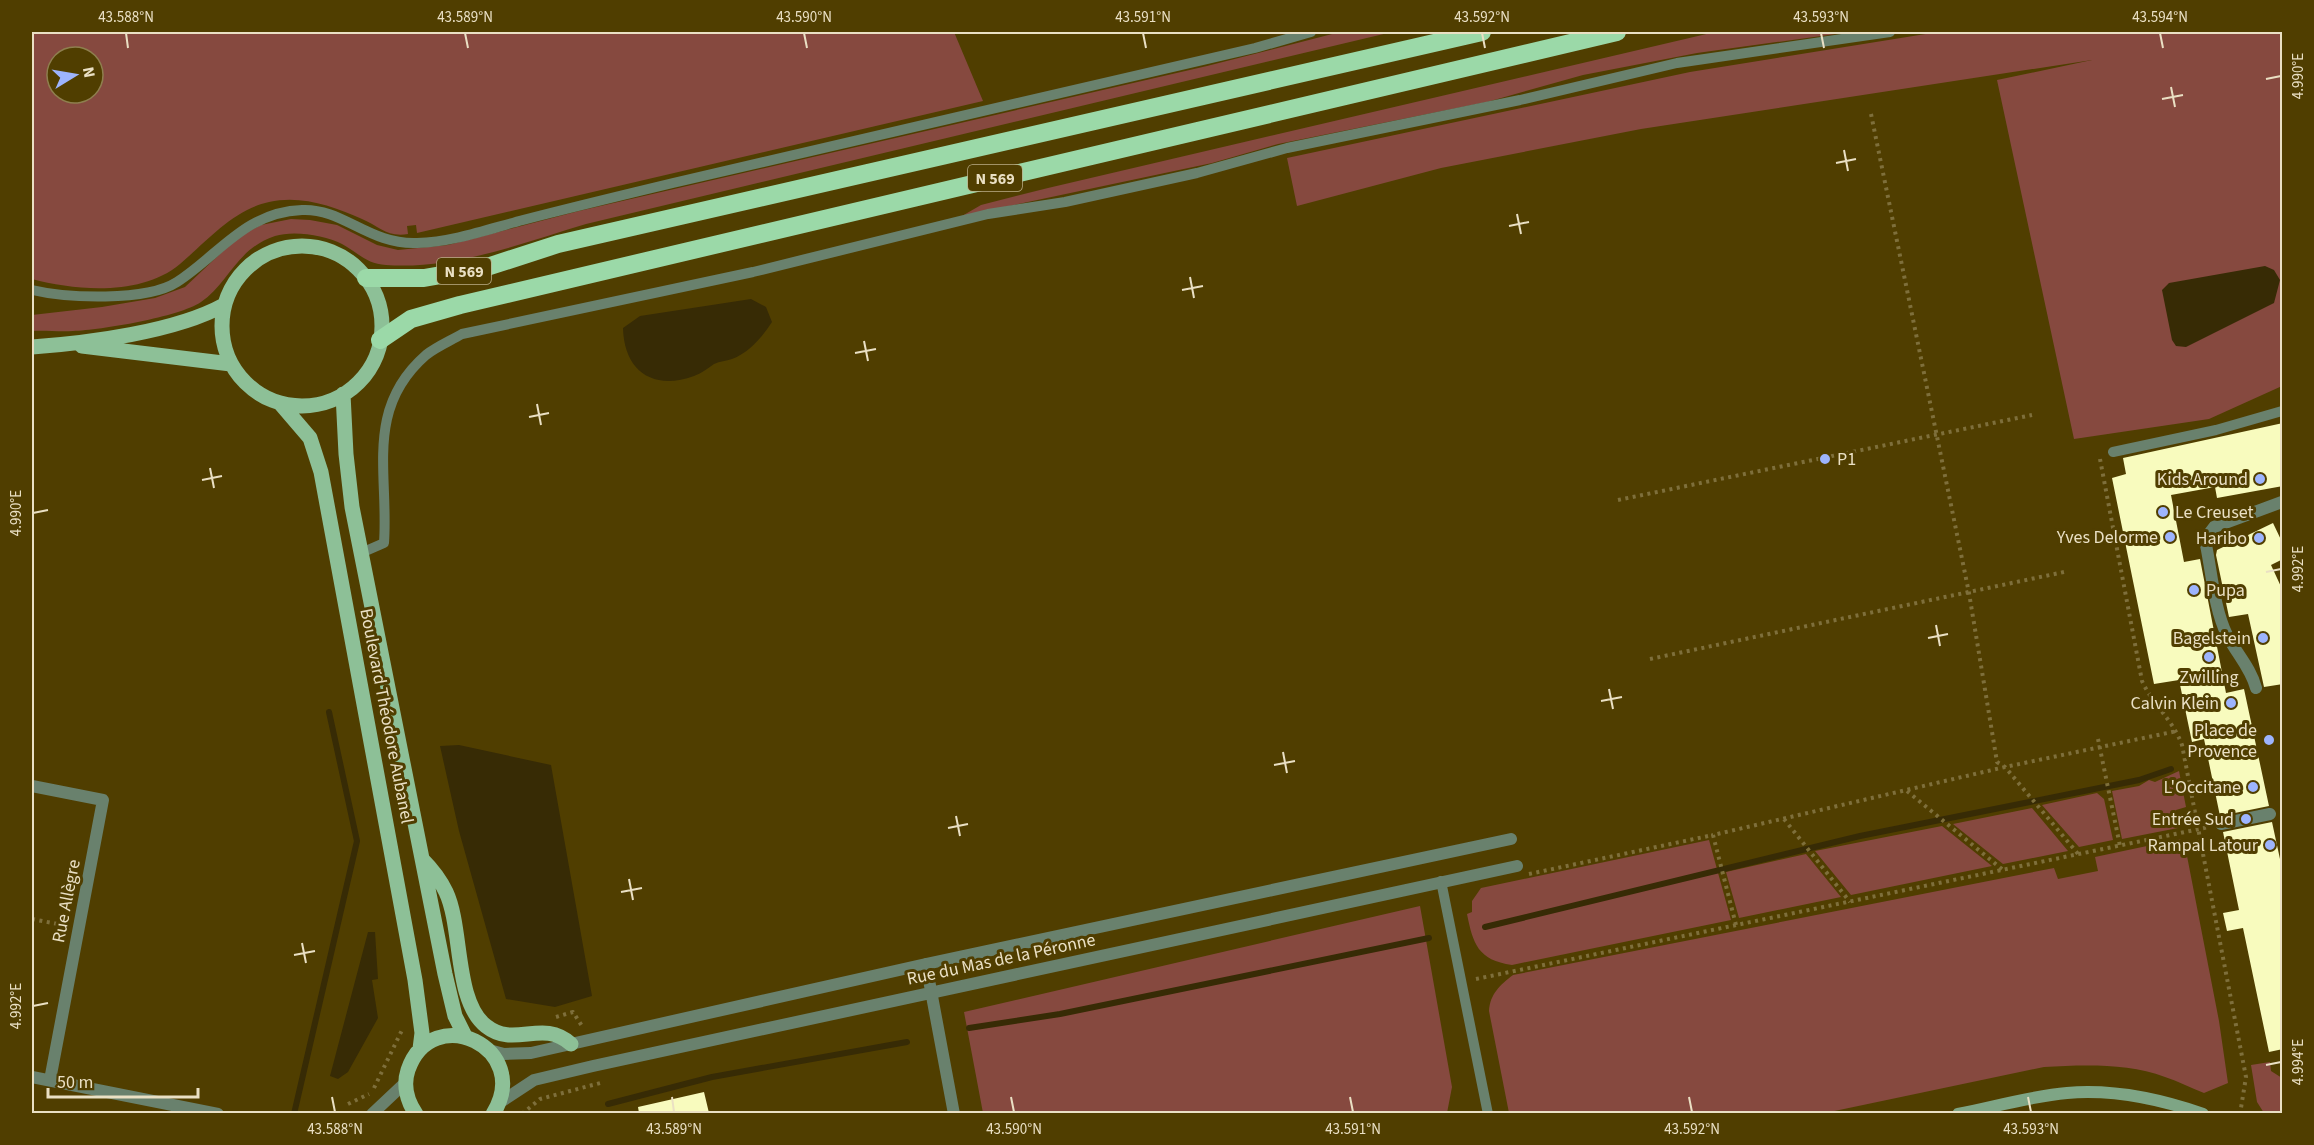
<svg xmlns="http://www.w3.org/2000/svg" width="2314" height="1145" viewBox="0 0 2314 1145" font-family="'Source Sans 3',sans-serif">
<rect width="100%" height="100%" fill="#503e00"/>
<path fill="#86493f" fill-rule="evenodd" d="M32,32H954L983,101L417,233L416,225L407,226L408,234C388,238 379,226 362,219C333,206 301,195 269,202C233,210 207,241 180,264C142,296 77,291 32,279ZM57,57H93V93H57Z
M1340,32H1392L586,224C523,243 453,270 386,265C367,264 358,253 342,244C325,235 293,230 275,236C236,249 229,283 201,302C179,317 101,330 73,331C59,332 45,330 32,331V315L102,307L155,298L185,287L238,237L261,225L291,219L310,220L337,225L377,245L398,250L448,245L579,211L1207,66Z
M1715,32H1850L1697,53L1583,75L1487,102L1278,144L1212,163L962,216L981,205L1048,188Z
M1938,32H2282V386L2209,419L2074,439L1997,80L2092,60L1641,129L1441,168L1297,206L1287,158L1690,72Z
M2179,771L2186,807L2176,810L2178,828L2122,839L2112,791L2139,786L2149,780L2155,782Z
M2097,793L2104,799L2113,840L2079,847L2042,805Z
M2032,808L2068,851L2003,864L1953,824Z
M1942,826L1992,866L1851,895L1815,851Z
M2180,839L2187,856L2219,1021L2228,1083L2204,1093C2191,1088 2178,1081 2165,1077C2127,1063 2084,1065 2044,1067L1825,1113H1509L1489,1011C1490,994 1500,985 1513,975L2054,868L2058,879L2098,871L2095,857Z
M1709,840L1731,920L1512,965C1478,960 1473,944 1467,914L1472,912V901L1481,888Z
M1806,854L1841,897L1739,918L1726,872Z
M1420,906L1452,1087L1447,1113H983L964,1012Z
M2270,1062L2271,1071L2282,1078V1113H2264L2257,1102L2251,1065Z"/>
<path fill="#372b05" d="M2265,266L2274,270L2280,280L2274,303L2186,347L2176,346L2172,340L2162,290L2169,283Z
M751,299L766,307L772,322C762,337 750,352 732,359C726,361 720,361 714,364C708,368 702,373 694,376C653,391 624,371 623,328L640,316Z
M459,745L551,765L592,996L555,1007L506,999L459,831L440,746Z
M368,932H375L378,979L372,980L378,1018L348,1072L338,1079L330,1076Z"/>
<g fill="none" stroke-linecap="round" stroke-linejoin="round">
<path stroke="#372b05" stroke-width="6" d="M1485,927L1860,836L2139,780L2171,769
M969,1028L1060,1014L1429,938
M608,1104L712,1077L907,1042
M294,1114L357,841L329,712"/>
</g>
<path fill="#f8fbbe" d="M2283,423V486L2217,498L2215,487L2171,495L2184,562L2200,559L2226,693L2244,689L2269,806L2220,816L2204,739L2192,742L2179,680L2154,684L2112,478L2126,474L2123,458Z
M2273,523L2283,544V559L2271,565L2283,591V684L2264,687L2248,614L2229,617L2216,555L2217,550Z
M2272,822L2283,873V1049L2269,1052L2243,928L2227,931L2223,913L2239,910L2223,832Z
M704,1092L709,1113H639L638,1107Z"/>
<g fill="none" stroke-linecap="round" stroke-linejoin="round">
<path stroke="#7e6f3b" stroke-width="4" stroke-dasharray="3 4.5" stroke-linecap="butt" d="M1871,114L1969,593L1997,762L2005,767L2079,855
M2100,459L2142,681C2154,707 2172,718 2182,745L2246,1077L2240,1114
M1618,500L2032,415
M1650,659L2064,572
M2098,739L2120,846
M1907,791L2003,870
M1784,819L1850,902
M1529,874L1713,835
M32,919L63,925
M1736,925L1713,835L2005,767L2177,731
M1476,979L2209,827
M556,1017L573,1012L582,1026
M374,1088L403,1028
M348,1104L369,1094
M522,1114L540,1099L604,1082"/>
<path stroke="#69816d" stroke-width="10" d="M32,290C66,298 146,302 177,282C219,255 245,212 302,210C343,208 369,245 417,243C453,242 489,229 523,220C573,207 623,195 673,183C867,137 1061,92 1255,48L1311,32
M2113,452L2216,430L2282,411
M361,553L384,543C389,474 364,409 426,355C436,347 450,341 462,334L753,272L988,214L1065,202L1197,173L1287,148L1520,100L1677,63L1890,32
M1441,881L1488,1114"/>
<path stroke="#69816d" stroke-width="12" d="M2256,688C2251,668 2236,653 2227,635C2214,608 2212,574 2206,545L2208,535L2214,527L2282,502
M32,786L103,800L50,1080
M2221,824L2270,814
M926,964L954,1114
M489,1050L504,1054L531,1053L926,964L1511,839
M32,1077L218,1114
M499,1103L534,1080L593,1066L1517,866
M372,1114L406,1082"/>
<path stroke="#7ea585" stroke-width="12" d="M1958,1114C1994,1107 2031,1096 2067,1093C2113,1089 2160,1099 2203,1114"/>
<path stroke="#8dc097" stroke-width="15" d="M222 326a80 80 0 1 1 160 0a80 80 0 1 1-160 0Z
M82,346L231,364
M32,347C88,343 175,332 224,305
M343,394L346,454L352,507L445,974L455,1016L465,1036
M280,403L310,438L321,472L415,980L422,1033L420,1049
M422,859C432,869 440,879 446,892C463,928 454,1001 486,1026C515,1049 542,1018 571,1044
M416,1114C407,1101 403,1085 408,1070C432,1000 534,1048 493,1114"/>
<path stroke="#9bd9a8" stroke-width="18" d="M366,278H424L487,267L558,244L1482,32
M380,340L411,319L460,305L1617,32"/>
</g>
<path fill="none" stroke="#eae0c4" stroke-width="2" d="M126,33L128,48M465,33L468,48M804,33L807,48M1143,33L1146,48M1482,33L1485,48M1821,33L1824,48M2160,33L2163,48M2266,79L2281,76M2171,87L2175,107M2162,99L2183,95M1844,150L1848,171M1836,163L1856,159M1517,214L1521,234M1509,226L1529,222M1190,277L1194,298M1182,290L1203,286M864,341L868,361M855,353L876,349M537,404L541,425M529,417L549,413M210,468L214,488M202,480L222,476M33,513L48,510M2266,572L2281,569M1936,625L1940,646M1928,638L1948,634M1609,689L1613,709M1601,701L1622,697M1283,752L1287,773M1274,765L1295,761M956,816L960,836M948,828L968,824M629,879L633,900M621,892L642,888M302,943L306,963M294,955L315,951M33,1006L48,1003M2266,1065L2281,1062M332,1097L335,1112M672,1097L674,1112M1011,1097L1014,1112M1350,1097L1353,1112M1689,1097L1692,1112M2028,1097L2031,1112"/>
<g fill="#9db4fd" stroke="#503e00" stroke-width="2">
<circle cx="1825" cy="459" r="6"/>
<circle cx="2260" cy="479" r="6"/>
<circle cx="2163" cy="512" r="6"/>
<circle cx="2170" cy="537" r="6"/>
<circle cx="2259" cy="538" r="6"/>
<circle cx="2194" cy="590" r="6"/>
<circle cx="2263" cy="638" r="6"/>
<circle cx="2209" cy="657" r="6"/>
<circle cx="2231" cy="703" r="6"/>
<circle cx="2269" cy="740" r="6"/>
<circle cx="2253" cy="787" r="6"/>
<circle cx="2246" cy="819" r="6"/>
<circle cx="2270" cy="845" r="6"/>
</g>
<g text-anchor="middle" stroke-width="6" stroke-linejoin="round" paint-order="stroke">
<g fill="#503e00" stroke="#bcaf89" stroke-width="1.5">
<rect x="968" y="165" width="54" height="26" rx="4.5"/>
<rect x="437" y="258" width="54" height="26" rx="4.5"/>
</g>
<g font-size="16" font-weight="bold" fill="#eae0c4">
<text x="995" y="184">N 569</text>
<text x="464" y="277">N 569</text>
</g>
<g font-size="18" fill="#eae0c4" stroke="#503e00" text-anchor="end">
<text x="1837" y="465" text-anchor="start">P1</text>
<text x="2248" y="485">Kids Around</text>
<text x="2175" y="518" text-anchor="start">Le Creuset</text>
<text x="2158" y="543">Yves Delorme</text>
<text x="2247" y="544">Haribo</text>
<text x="2206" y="596" text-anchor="start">Pupa</text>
<text x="2251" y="644">Bagelstein</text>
<text x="2209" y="683" text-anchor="middle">Zwilling</text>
<text x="2219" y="709">Calvin Klein</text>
<text x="2257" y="736">Place de<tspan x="2257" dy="21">Provence</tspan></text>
<text x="2241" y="793">L'Occitane</text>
<text x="2234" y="825">Entrée Sud</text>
<text x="2258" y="851">Rampal Latour</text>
</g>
<g font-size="18" fill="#eae0c4" stroke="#503e00">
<text transform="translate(387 716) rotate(79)" y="6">Boulevard Théodore Aubanel</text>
<text transform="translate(66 901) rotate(-79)" y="6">Rue Allègre</text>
<text transform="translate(1001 959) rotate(-12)" y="6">Rue du Mas de la Péronne</text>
</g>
</g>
<rect width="2314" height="1145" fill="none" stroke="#503e00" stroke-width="66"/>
<g transform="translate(75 75) rotate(79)"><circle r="28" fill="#503e00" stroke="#8e7f4e" stroke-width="1.5"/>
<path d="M0-4.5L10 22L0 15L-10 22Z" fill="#9db4fd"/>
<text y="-9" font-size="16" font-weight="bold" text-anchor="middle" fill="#eae0c4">N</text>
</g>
<path d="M48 1088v9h150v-9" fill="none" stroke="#eae0c4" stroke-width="3"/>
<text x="57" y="1088" font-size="18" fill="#eae0c4" stroke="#503e00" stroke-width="4.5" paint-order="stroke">50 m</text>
<rect x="33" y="33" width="2248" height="1079" fill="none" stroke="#eae0c4" stroke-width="2"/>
<g font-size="15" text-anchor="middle" fill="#eae0c4">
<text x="126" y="22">43.588°N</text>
<text x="465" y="22">43.589°N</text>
<text x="804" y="22">43.590°N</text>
<text x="1143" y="22">43.591°N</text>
<text x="1482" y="22">43.592°N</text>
<text x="1821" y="22">43.593°N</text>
<text x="2160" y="22">43.594°N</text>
<text transform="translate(2298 76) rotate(-90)" y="5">4.990°E</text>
<text transform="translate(16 513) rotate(-90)" y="5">4.990°E</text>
<text transform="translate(2298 569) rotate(-90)" y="5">4.992°E</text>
<text transform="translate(16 1006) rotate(-90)" y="5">4.992°E</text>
<text transform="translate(2298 1062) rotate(-90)" y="5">4.994°E</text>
<text x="335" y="1134">43.588°N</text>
<text x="674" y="1134">43.589°N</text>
<text x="1014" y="1134">43.590°N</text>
<text x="1353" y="1134">43.591°N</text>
<text x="1692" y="1134">43.592°N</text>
<text x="2031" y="1134">43.593°N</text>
</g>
</svg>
